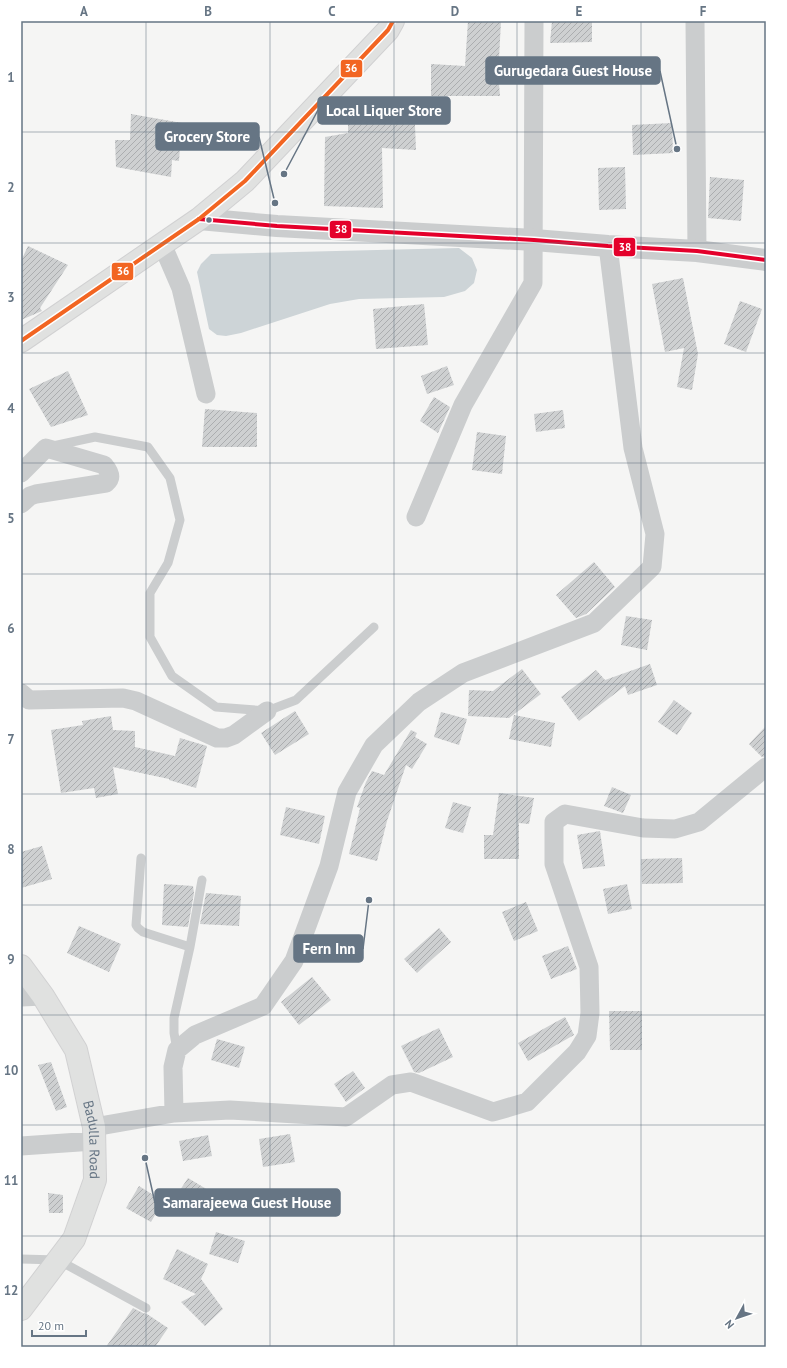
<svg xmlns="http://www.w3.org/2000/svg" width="787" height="1368" viewBox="0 0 787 1368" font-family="'PT Sans',sans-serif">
<defs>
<pattern id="building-hatch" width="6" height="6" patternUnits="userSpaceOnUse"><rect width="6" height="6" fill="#ced0d1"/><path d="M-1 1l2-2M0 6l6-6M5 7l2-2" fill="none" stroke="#abadaf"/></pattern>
</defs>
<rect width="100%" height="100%" fill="#f5f5f4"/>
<path fill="#cdd4d7" d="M459,248L472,258L477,270L474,283L465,291L444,297L359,299L330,304L241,333L226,336L217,335L209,329L197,272L201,264L211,254Z"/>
<path fill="url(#building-hatch)" d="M468,21H501L499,59H497L500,96H431V64L465,66Z
M552,21H592V42L550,43Z
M414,102L416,150L382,148L383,208L324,206L325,137L348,133V104Z
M131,114L182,123L179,161L172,160L171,177L116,167L115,140H130Z
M672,123L673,153L633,155L632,125Z
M625,167L626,209L599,210L598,168Z
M710,177L744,180L741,221L708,218Z
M28,246L68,265L40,308L42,311L21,320V261Z
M683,278L698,354L692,390L677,387L684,348L665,352L652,284Z
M740,301L762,309L746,352L724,344Z
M424,304L428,345L376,349L373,309Z
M447,366L454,385L427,394L421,376Z
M68,371L88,415L51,427L29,389Z
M434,397L450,407L438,433L420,421Z
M205,409L257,413V447H202Z
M563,410L565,428L536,432L534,414Z
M477,432L506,436L502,474L472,470Z
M594,562L615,587L586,614L576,618L556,595Z
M626,616L652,620L647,650L621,645Z
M650,664L657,685L628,695L625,686L579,721L561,697L596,670L605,680Z
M522,669L541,694L509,718L468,716L469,690L493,691Z
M674,700L692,713L677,735L658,722Z
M295,711L309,734L275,755L261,733Z
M441,712L467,719L459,745L434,737Z
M514,715L555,723L551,747L509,739Z
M111,716L113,730L135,731V747L175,756L180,738L207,746L196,788L169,780V779L113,767L118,794L96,798L94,788L61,793L51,730L83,725L82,721Z
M766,726V756L762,757L749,744Z
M411,730L417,733L415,737L427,744L412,769L406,765L387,821L377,861L349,854L360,808L357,807L366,782L372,771L384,775Z
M612,787L631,795L623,813L604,806Z
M499,793L534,798L529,824L519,823V859H484V835H493Z
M453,802L471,807L463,833L445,828Z
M286,807L325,816L319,844L280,835Z
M600,831L605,866L583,869L577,835Z
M42,846L52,879L21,888V852Z
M682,858L683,883L642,884L641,859Z
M164,884L193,886L194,893L188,927L162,925Z
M627,884L632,909L608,914L603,889Z
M206,893L241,896L239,926L200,924Z
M526,902L538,931L514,941L502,912Z
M79,926L121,944L109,972L67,953Z
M439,928L451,942L417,973L404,959Z
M568,946L577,969L551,979L542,956Z
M312,977L331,1000L299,1025L281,1002Z
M609,1011H642V1050H610Z
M565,1017L574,1035L528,1061L518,1043Z
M439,1028L453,1057L419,1073L414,1072L401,1046Z
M217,1039L245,1047L239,1068L211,1060Z
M51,1062L67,1107L56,1111L38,1065Z
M353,1071L365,1088L346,1102L334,1084Z
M290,1134L295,1162L263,1167L259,1139Z
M208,1135L212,1156L183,1161L179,1141Z
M188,1178L208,1190L194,1212L174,1199Z
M139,1186L163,1201L151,1222L126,1208Z
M48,1193L63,1195V1213H49Z
M216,1232L245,1241L238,1263L209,1254Z
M177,1249L208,1264L201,1279L223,1309L205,1326L181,1302L196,1294L163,1279Z
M133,1308L143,1313L147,1314L168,1328L155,1347H106Z"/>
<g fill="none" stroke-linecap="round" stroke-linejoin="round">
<g stroke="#d1d1d2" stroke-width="24">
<g id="trunk">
<path d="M21,341L199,219L245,181L388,30L393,21"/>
<path id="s1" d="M21,966L43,996L76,1050L94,1127L95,1180L74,1239L21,1309"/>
</g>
</g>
<path stroke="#cbcdce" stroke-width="9" d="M53,446L95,437L148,447L170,478L180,520L168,563L150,593V637L172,676L216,707L267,711L296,700L374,627
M141,858L136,925L138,928L143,932L190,947
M177,1050L174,1033V1018L190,947L202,880
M21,1259L58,1260L146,1308"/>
<path stroke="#cbcdce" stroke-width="19" d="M695,21L697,251
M162,244L181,288L206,394
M21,473L46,448L104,465C109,471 113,477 106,483L36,494L30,496L21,504
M416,517L463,405L533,283L534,21
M21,693L29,700L123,698L136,701L217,738H226L234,735L267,711
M21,997L43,996
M174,1113L173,1067L177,1050L195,1035L263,1006L294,961L329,866L347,792L374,745L419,702L463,673L594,623L652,567L655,534L633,448L608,246
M94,1127L174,1113L230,1110L346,1117L392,1085L411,1082L493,1112L527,1102L577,1052L587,1036L590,1013L589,967L554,864V822L565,814L643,828L675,829L699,822L766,767
M21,1146L94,1141"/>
<path stroke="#cbcdce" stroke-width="22" d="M199,219L277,226L534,240L608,246L697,251L766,260"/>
<use href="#trunk" stroke="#e0e1e0" stroke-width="22"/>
<g stroke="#fff" stroke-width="7">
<path id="bus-1" d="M199,219L277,226L534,240L608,246L697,251L766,260"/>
</g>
<g stroke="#fff" stroke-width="7">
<path id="bus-2" d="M21,341L199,219L245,181L388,30L393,21"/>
</g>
<use href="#bus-1" stroke="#e4002b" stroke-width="4"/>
<use href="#bus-2" stroke="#f26522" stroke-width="4"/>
</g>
<path fill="none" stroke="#667584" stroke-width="1" stroke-opacity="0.55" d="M146,21V1347M270,21V1347M394,21V1347M517,21V1347M641,21V1347M21,132H766M21,243H766M21,353H766M21,463H766M21,574H766M21,684H766M21,794H766M21,905H766M21,1015H766M21,1125H766M21,1236H766"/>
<circle fill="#667584" stroke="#fff" stroke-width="1.5" cx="209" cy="220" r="3.5"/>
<g text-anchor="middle" stroke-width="4" stroke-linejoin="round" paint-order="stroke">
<g font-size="14" fill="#667584" stroke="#fff">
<text dy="5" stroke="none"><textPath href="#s1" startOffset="192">Badulla Road</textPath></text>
</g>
</g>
<path fill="none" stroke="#667584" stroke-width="1.5" d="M677 149L660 71M284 174L318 110M275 203L259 137M369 900L363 949M145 1158L155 1203"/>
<g fill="#667584" stroke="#fff" stroke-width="1.5">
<circle cx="677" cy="149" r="4"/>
<circle cx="284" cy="174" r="4"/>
<circle cx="275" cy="203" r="4"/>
<circle cx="369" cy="900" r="4"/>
<circle cx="145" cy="1158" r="4"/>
</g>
<g fill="#667584" stroke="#667584" stroke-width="1.5">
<rect x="486" y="57" width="174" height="27" rx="4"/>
<rect x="318" y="97" width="132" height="27" rx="4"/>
<rect x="156" y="123" width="103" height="27" rx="4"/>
<rect x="294" y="935" width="69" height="27" rx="4"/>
<rect x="155" y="1189" width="185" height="27" rx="4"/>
</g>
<g font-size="15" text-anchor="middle" font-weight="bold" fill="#fff">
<text x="573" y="76">Gurugedara Guest House</text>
<text x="384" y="116">Local Liquer Store</text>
<text x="207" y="142">Grocery Store</text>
<text x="329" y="954">Fern Inn</text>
<text x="247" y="1208">Samarajeewa Guest House</text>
</g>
<g stroke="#fff" stroke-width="1.5">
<rect x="340" y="59" width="23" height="19" rx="4" fill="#f26522"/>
<rect x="329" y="220" width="23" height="19" rx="4" fill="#e4002b"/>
<rect x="613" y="237" width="23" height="20" rx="4" fill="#e4002b"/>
<rect x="111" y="262" width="23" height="19" rx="4" fill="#f26522"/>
</g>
<g font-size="11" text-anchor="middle" font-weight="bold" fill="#fff">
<text x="351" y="72">36</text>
<text x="341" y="233">38</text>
<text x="625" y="251">38</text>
<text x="123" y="275">36</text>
</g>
<rect width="787" height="1368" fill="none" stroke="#ffffff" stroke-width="44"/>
<g transform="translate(737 1318) rotate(230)" stroke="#ffffff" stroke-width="3" paint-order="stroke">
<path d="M0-3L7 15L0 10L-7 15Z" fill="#667584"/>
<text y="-6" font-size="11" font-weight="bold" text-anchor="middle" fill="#667584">N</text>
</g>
<path d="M32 1330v6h54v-6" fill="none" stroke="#667584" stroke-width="2"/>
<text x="38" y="1330" font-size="12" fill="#667584" stroke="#ffffff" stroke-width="3" paint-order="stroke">20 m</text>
<rect x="22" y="22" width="743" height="1324" fill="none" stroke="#667584" stroke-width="1.5"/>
<g font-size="13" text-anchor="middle" font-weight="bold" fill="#667584">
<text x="84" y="16">A</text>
<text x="208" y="16">B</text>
<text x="332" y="16">C</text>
<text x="455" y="16">D</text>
<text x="579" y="16">E</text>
<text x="703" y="16">F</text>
<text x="11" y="82">1</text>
<text x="11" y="192">2</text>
<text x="11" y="302">3</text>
<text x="11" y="413">4</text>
<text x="11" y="523">5</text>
<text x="11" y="633">6</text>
<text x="11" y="744">7</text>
<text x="11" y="854">8</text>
<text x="11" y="964">9</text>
<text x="11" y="1075">10</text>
<text x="11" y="1185">11</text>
<text x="11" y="1295">12</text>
</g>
</svg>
